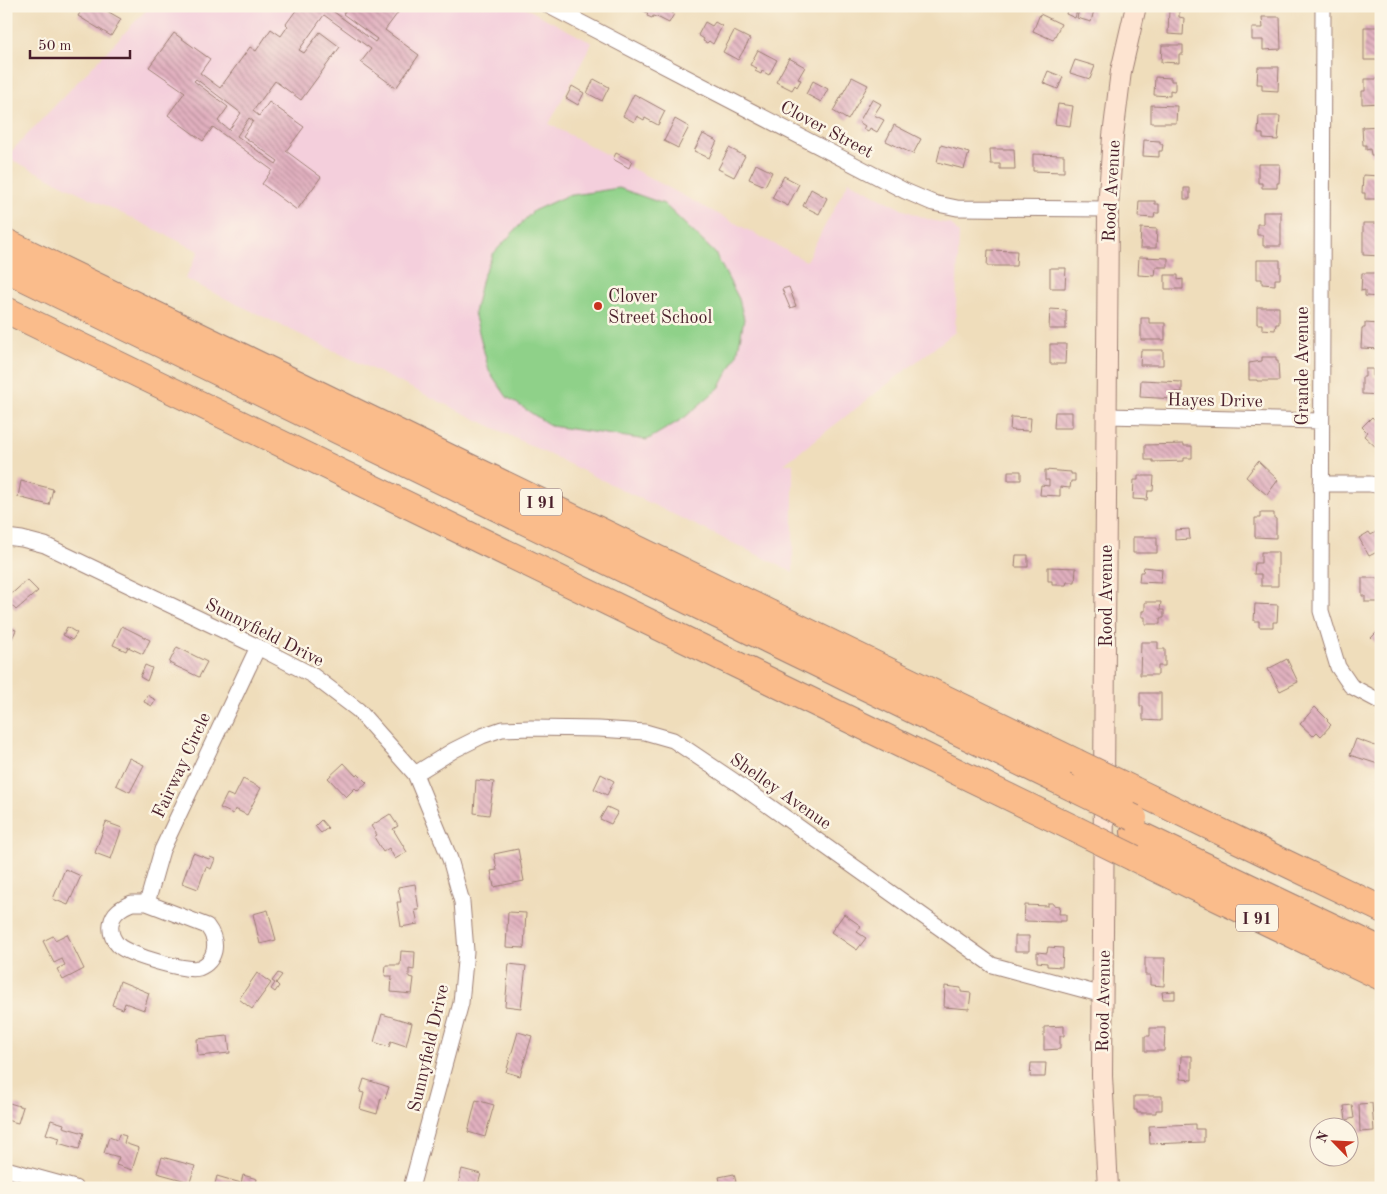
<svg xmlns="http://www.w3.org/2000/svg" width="1387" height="1194" viewBox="0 0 1387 1194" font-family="'Old Standard TT',serif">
<defs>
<pattern id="building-back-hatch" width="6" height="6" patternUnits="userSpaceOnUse" patternTransform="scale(1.25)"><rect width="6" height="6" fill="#e1b0bf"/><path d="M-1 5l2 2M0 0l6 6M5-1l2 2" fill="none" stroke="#b88f9b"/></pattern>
</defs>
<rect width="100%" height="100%" fill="#fcf5e5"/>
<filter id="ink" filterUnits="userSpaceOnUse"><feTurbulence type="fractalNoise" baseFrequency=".02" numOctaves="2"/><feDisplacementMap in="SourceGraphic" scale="10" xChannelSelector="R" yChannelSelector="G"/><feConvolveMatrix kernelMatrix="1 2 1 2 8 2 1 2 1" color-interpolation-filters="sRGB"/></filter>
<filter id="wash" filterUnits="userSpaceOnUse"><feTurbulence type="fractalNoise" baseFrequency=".0096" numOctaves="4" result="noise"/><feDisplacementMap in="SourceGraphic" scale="20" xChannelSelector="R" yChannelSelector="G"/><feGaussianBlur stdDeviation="1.12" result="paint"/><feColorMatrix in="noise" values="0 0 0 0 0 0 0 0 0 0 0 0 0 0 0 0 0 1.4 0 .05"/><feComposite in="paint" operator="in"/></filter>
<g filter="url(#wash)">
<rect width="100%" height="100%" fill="#efddbb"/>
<path fill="#f4cfdc" d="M150,6H522L592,43L549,124L806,261L849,181L904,210L930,220L951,224L959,234L955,332L784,464H793V572L185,279L199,251L6,157Z"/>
<path fill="#8fd189" stroke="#6c785a" d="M619,188L664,204L715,253L739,299L744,319L737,355L720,387L684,418L647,440L551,426L507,397L489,371L474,313L482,278L493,254L533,211L566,196Z"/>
<g id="blocks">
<path fill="url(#building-back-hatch)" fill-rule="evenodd" d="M84,6H103L102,8L121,19L111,36L78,16Z
M293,6H332L330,9L375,42L377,39L343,14L349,6H403L385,30L419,55L396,88L361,62L371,49L324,15L299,50L304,53L320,32L340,47L301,100L275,81L253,111L259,116L269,102L304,127L286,151L321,177L297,210L262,184L272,170L213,127L203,141L168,115L185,92L149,67L174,33L210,59L200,73L220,88L250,47L256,51L271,29L281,36L288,26L286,24L297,9ZM196,79L241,113L229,130L218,121L228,107L194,81ZM249,118L253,121L243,136L278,161L276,164L237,136Z
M644,6H663L662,8L674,14L669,23L659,18L653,16L652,18L647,16L648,13L642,10Z
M1068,6L1078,7L1075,18L1066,14Z
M1080,6H1095L1091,22L1077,18Z
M1169,10L1179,11V17L1184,18L1183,35L1168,34Z
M1040,14L1061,24L1053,40L1033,31Z
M1262,17H1280L1281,49L1263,50V40H1252V28H1263Z
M705,22L712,26L715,22L722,26L713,44L709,41L707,43L703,41L704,39L698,35Z
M1364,27H1381V60H1364Z
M734,31L750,39L738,60L723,52Z
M1162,45H1183V54H1179V63L1161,62Z
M758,50L777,60L769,75L762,71L761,74L755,71L757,68L750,65Z
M789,58L805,67L798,79L801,80L797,87L795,85L792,90L776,82Z
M1075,60L1095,66L1090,79L1070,73Z
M1258,67H1279L1278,91L1262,90V84H1257Z
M1048,71L1063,77L1058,89L1043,83Z
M852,77L868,85L848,120L833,111Z
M1155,77L1171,78V81H1175V89L1174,91L1170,90V96L1154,95Z
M594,79L609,87L602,101L587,93Z
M1365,79H1381V103L1362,104V91H1365Z
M813,81L828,89L821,102L806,94Z
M572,86L584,93L578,105L566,98Z
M634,94L665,111L658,125L645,118L644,120L637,116L634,122L623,116Z
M872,99L881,104L874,115L884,120L877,132L870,128L868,132L863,129L865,126L859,122Z
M1058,104L1073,106L1070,126L1055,124Z
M1151,105L1177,106L1176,123H1151Z
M1259,116H1280L1278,140L1263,139V134H1258Z
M675,119L689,127L678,148L664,141Z
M894,125L921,139L913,154L886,141Z
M1381,126V155H1371L1370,149L1366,150V145H1363L1362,127Z
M703,134L717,141L709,158L694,151Z
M1144,140L1160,141V144H1163L1162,151H1159V157L1143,156Z
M941,145L969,153L964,169L937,162Z
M729,148L745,156L734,177L718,169Z
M990,149H1014L1015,169H1000V164H991Z
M616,153L632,161L629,168L613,159Z
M1033,154L1064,155V172L1033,171Z
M756,164L772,172L765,186L749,179Z
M1258,164H1280L1279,183H1277V188H1262V183H1258Z
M1363,175L1381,176L1380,199H1365V193H1362Z
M784,176L799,184L788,206L772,198Z
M1184,188H1190V199H1184Z
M811,189L827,198L819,214L803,206Z
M1139,201H1155V204H1159V213H1155L1154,218L1138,217Z
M1263,212H1281V246H1263V235H1257V224H1263Z
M1363,223H1380V256L1363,255Z
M1141,228L1157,229L1156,248H1140Z
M988,250L1017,251L1016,266H987Z
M1139,257L1168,258V267H1156L1155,276L1138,275Z
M1257,260H1280V279H1275V285L1262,284V279H1257Z
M1050,268H1066L1065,288H1050Z
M1362,273H1381L1380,297L1365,296V290L1361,291Z
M1165,275H1178V280L1183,279V289H1165Z
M789,287L796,306L790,308L782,289Z
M1257,307H1279V324H1276L1275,330L1262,329V324H1257Z
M1050,309L1066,310V329H1049Z
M1141,318H1149V323H1165V340H1141Z
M1365,323L1379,324L1381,349L1361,348L1362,328H1365Z
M1050,344H1066L1065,364H1050Z
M1141,350H1163V365H1140Z
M1262,357H1276V361H1278L1279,381H1257V380H1249V363L1262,361Z
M1365,369H1373V377H1381V395L1362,394V377H1365Z
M1141,380L1182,382V392H1175V399L1140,397Z
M1055,412H1072V428H1054Z
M1011,417L1031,418L1030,431L1010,430Z
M1372,417L1377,422L1381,418V446L1378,449L1364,436L1367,432L1362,427Z
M1184,444V446H1192V458H1184V461L1153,462V460H1145V445Z
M1258,461L1278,480L1267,495L1246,477Z
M1045,470L1071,472V474H1075V481H1071L1070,488L1060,487V496L1040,495L1041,485L1049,486V480H1045Z
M1008,471H1021V480H1008Z
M1138,476H1154L1153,491H1148L1147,500L1133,499L1134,480H1138Z
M21,481L53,489L49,505L18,497Z
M1260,513H1274V518H1276V538L1255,537V518H1260Z
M1189,529L1190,539L1175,540V530Z
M1381,529V552L1379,551L1369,556L1359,538L1369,532L1371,535Z
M1133,537H1157V553H1133Z
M1261,552H1278V586H1261V574H1254L1255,563H1261Z
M1016,555H1028V567H1015Z
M1048,567L1076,568L1075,582H1067L1066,585H1052V581H1048Z
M1144,567L1162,569L1161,583L1139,582L1140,572H1143Z
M1362,578H1381L1380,602H1365V596H1362Z
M27,580L38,591L16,610L6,599Z
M1145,602H1161L1160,610H1164V618H1160V624H1145V617H1142V611H1145Z
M1255,604L1278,605L1277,622H1273V627H1259V621H1254Z
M6,626L16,630L10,643L6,642Z
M122,626L150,640L143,654L128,647L126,651L113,645Z
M67,627L77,633L72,640L63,635Z
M1381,628V648L1371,638Z
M1141,642H1158V649H1165V666H1158V675H1140Z
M177,647L207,662L199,677L169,663Z
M1287,659L1298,682L1280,691L1268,669Z
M145,665L152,668L147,681L140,677Z
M1140,693H1161V721L1143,720V706H1140Z
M147,695L156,700L152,706L144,702Z
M1315,707L1328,720L1327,721L1331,725L1321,736L1317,732L1313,736L1300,724Z
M1356,739L1381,748V765L1350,755Z
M129,758L144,765L130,792L116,785Z
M344,763L356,776L358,774L367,783L358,791L355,788L346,797L328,778Z
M601,774L614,781L607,795L594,789Z
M243,779L261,788L247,815L235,809L233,814L220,808L227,794L234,797Z
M476,780L494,782L489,815L474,813Z
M607,807L618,812L611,824L600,819Z
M390,814L398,826L393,829L407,852L395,859L389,848L383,852L374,837L377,835L371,826Z
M321,820L328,828L321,833L315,826Z
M106,822L122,828L111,859L95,853Z
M518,849L524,881L494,887L491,871L497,870L494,854Z
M193,853L209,859L210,857L215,859L211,869L206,867L198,889L182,883Z
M65,869L81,876L68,905L53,899Z
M415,884L419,910H415L418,924L401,927L397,902H401L398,887Z
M1048,903H1053V905L1060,906L1059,914H1066V921H1060V922L1024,921L1025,905L1048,906Z
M268,910L276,940L260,944L253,914Z
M508,912L526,913L524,948L506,947Z
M844,914L861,926L857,932L866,938L857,950L831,932Z
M67,934L84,969L63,980L57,969L65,965L62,959L54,963L43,941L53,936L55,940Z
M1015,936H1029V951H1015Z
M1048,947L1063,948L1062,967L1047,966V963L1037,962V952L1047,953Z
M401,951L415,952L414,970L409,969V977L414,978L412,994L391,992L392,976H385L386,965H400Z
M1145,958H1165L1164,986L1150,985V975H1145Z
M509,964L526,966L521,1008L505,1006Z
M257,973L271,983L252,1009L239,999Z
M278,973L282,975L276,983L279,986L275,992L271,989L275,983L272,981Z
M120,981L149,993L144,1010L125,1003L123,1009L112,1005Z
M945,986L961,988V992L971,993L969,1009L944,1007Z
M1175,991V999H1163L1162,992Z
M382,1014L412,1023L406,1046L391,1041L389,1047L374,1042Z
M1064,1026V1036H1060V1049L1044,1050V1027Z
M1150,1028H1165L1164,1051H1145V1036H1150Z
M518,1032L532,1036L520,1076L506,1072Z
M228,1036L230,1053L198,1056L197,1039Z
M1181,1056H1192V1080L1180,1079Z
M1031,1063H1046L1045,1077H1030Z
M364,1079L389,1087L385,1099L381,1098L377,1114L360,1109L364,1093L360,1092Z
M1134,1096H1162V1110H1156V1113H1137V1110H1134Z
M476,1100L494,1105L485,1137L468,1132Z
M6,1102L23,1107L18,1123L6,1120Z
M1372,1103L1374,1131L1360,1132L1359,1104Z
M1352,1105L1354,1118L1346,1120L1344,1106Z
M51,1120L64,1124L63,1127L84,1133L79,1149L58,1143L60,1138L46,1134Z
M1195,1124V1129H1204V1142L1150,1144L1149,1126Z
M119,1134L126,1136L124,1143L139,1148L132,1170L116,1165L119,1157L104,1153L109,1137L117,1140Z
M162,1157L195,1166L190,1182L157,1173Z
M462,1169L481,1174L477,1188H457Z
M734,1174L736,1182L721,1186L719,1177Z
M243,1175L257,1179L255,1188H214L217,1176L241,1183Z"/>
</g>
</g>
<g filter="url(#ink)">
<use href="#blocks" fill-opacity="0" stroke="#9c7e73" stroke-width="1"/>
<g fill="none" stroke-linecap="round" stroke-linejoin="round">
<g stroke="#9c7e73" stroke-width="17">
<path id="street" d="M549,6L905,191L933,203L957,208L1108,209
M1323,6L1321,611L1338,667L1351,686L1381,702
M1107,416L1321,421
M1321,484H1370L1381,486
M6,537L22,539L45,545L258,647L312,675L358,710L415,774L450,859L462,902L466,951L461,1003L411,1188
M415,774L454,750L482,736L502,729L531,728L599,729L645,732L673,740L734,781L992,965L1103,995
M132,903H147L207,926C213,934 216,941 214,951C212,959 207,965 199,968C186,972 128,955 118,945C112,939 110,932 111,924C113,912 122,907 132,903Z
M147,903L162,850L258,647
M6,1169L75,1188"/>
</g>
<g stroke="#9c7e73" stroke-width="22">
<path id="secondary" d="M1108,1188L1102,1076L1108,209L1113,136L1121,71L1136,6"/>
</g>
<g stroke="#9c7e73" stroke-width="28">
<path id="highway" d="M6,242L1076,762
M6,269L1075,789
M6,310L1075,829
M1134,790L1381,909
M1134,832L1381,950
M1134,858L1381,977"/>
</g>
<use href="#street" stroke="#fff" stroke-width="15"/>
<use href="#secondary" stroke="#fde4d1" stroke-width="20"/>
<use href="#highway" stroke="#fabc8b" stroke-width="26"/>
<g stroke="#9c7e73" stroke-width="28" stroke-linecap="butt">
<path id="highway-bridge" d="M1076,762L1134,790
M1075,789L1134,818
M1075,829L1134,858"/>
</g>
<use href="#highway-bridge" stroke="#fabc8b" stroke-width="26"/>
</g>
</g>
<circle fill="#c8321e" stroke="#fcf5e5" stroke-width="2" cx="598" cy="306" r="5"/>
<g text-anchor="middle" stroke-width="5" stroke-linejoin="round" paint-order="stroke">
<g fill="#fcf5e5" stroke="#7f5f63" stroke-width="1">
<rect x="520" y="488.5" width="42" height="27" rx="4"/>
<rect x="1236" y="904.5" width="42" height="27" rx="4"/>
</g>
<g font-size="16" font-weight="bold" fill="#4a1f2b">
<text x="541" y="508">I 91</text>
<text x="1257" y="924">I 91</text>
</g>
<g font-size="18" fill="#4a1f2b" stroke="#fcf5e5">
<text transform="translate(827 129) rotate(28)" y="6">Clover Street</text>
<text transform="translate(1111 191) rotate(-87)" y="6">Rood Avenue</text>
<text transform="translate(1302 366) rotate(-90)" y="6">Grande Avenue</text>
<text transform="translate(1215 400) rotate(1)" y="6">Hayes Drive</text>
<text transform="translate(1106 596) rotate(-90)" y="6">Rood Avenue</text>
<text transform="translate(265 632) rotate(27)" y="6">Sunnyfield Drive</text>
<text transform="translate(181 765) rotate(-65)" y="6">Fairway Circle</text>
<text transform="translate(781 791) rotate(35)" y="6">Shelley Avenue</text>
<text transform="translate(1103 1001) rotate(-89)" y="6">Rood Avenue</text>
<text transform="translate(428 1048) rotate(-77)" y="6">Sunnyfield Drive</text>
</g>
<g font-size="18" fill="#4a1f2b" stroke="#fcf5e5" text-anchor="start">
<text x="608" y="302">Clover<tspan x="608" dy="21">Street School</tspan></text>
</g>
</g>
<rect width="1387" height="1194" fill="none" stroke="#fcf5e5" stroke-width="25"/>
<g transform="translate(1334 1142) rotate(294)"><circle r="24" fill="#fcf5e5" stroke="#b59f9b"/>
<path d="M0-4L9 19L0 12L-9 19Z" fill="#c8321e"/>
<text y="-8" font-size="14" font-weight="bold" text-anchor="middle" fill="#4a1f2b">N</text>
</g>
<path d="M30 50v8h100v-8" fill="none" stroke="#4a1f2b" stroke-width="2.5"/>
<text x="38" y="50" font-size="15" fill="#4a1f2b" stroke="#fcf5e5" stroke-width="4" paint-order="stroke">50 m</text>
</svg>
